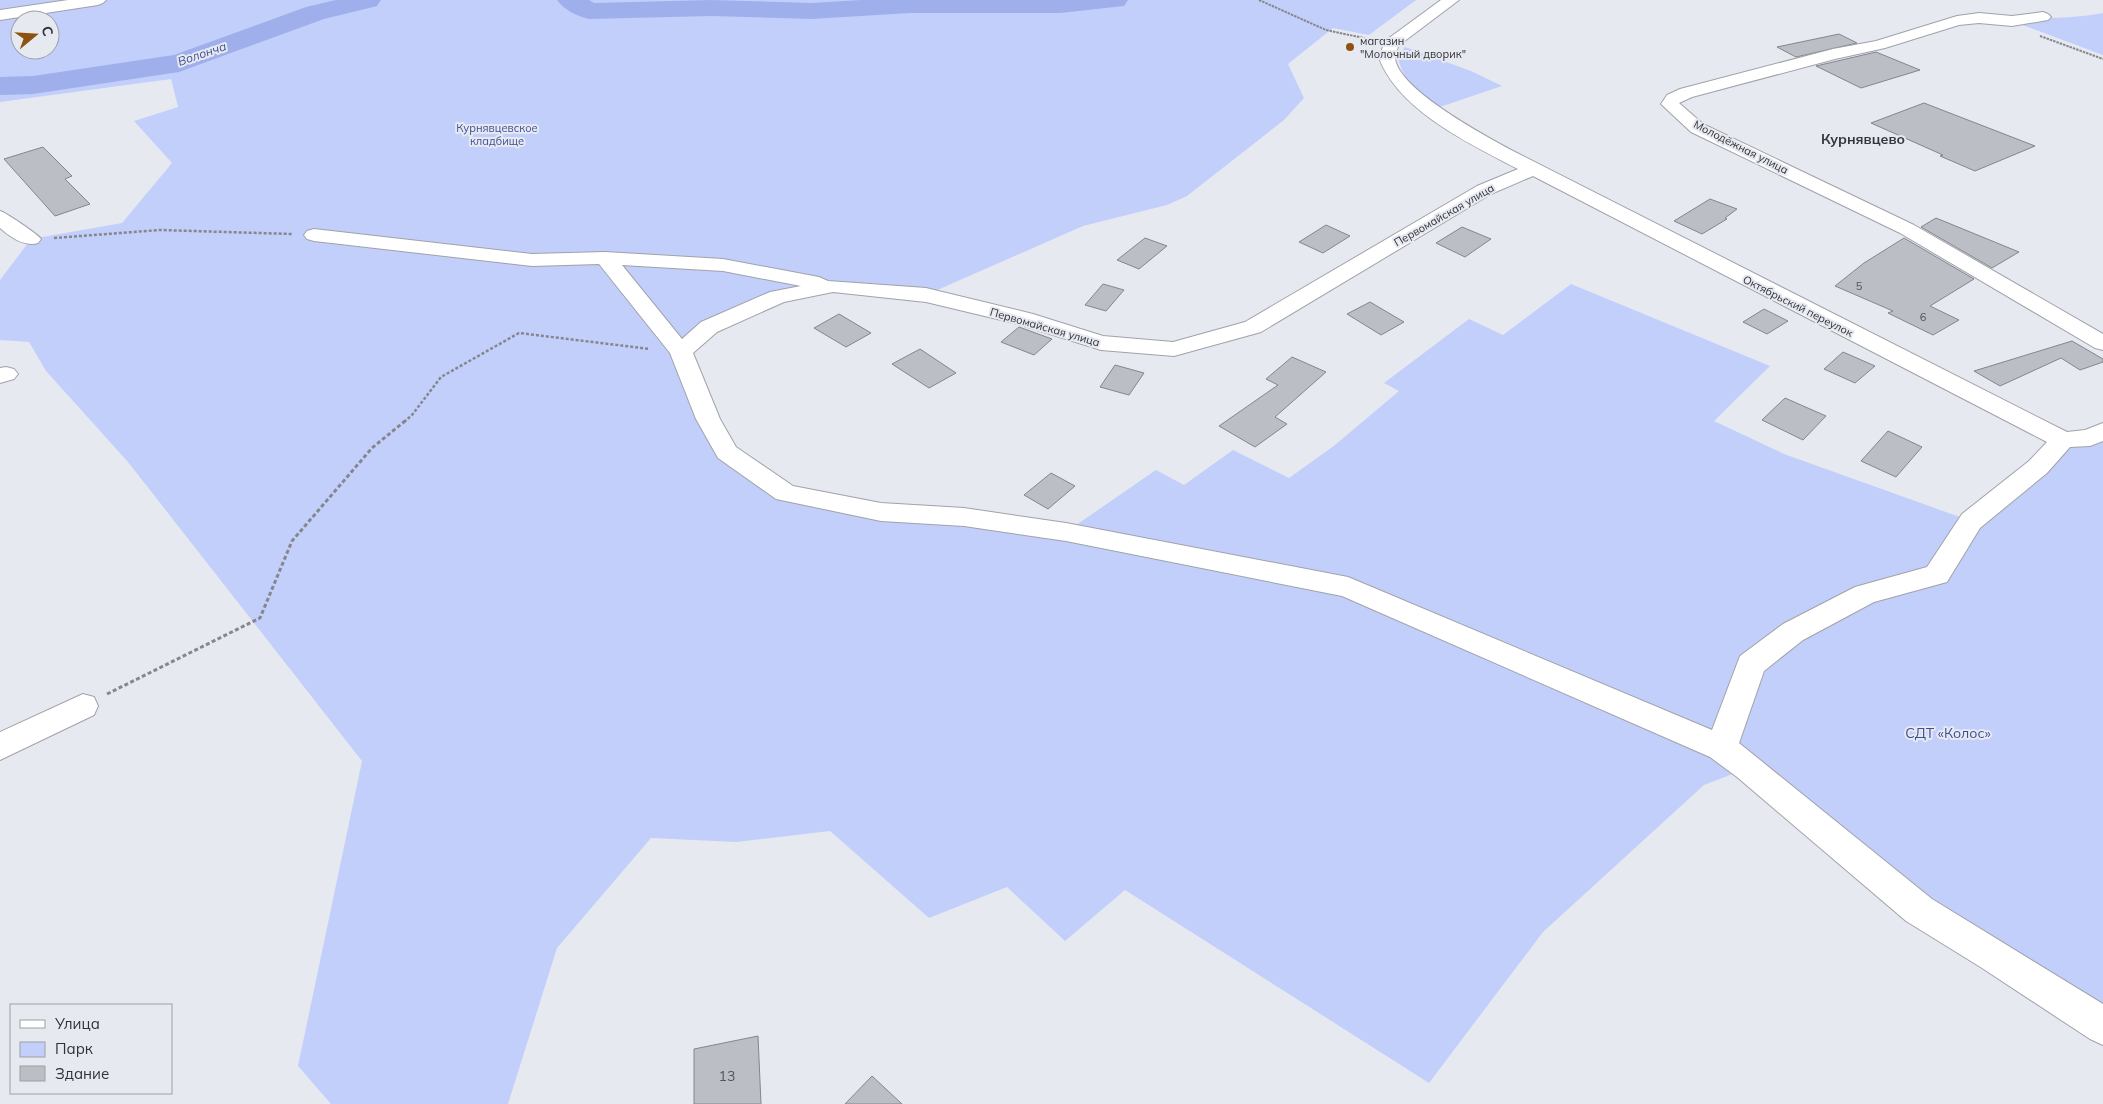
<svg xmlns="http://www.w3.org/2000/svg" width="2103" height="1104" viewBox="0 0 2103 1104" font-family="Mulish,sans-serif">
<rect width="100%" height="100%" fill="#e7e9f1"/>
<path fill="#c2cffb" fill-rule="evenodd" d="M0,0H1416L1369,35L1333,28L1288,64L1304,98L1284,120L1187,196L1167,205L1083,226L926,295L833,286L778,297L681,352L727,452L785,493L1066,532L1156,470L1184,485L1233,450L1289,478L1335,445L1399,391L1384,383L1469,319L1503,335L1571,284L1770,366L1714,421L1784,454L1971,521L2063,440L2103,431V1015L1919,910L1748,768L1704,785L1543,932L1429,1083L1125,890L1065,941L1007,887L929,918L830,831L736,842L651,838L557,948L508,1104H331L298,1066L362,761L128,462L46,371L29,342L0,340V280L31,239L122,223L172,163L134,121L178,107L171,79L0,102ZM20,20H50V50H20Z
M2103,13V55L2012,21C2042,17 2073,19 2103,13Z
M1405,47L1471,71L1502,86L1440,107C1420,93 1403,83 1398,57Z"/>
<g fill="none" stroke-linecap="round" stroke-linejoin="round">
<path fill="#9eafeb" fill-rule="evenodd" d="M336,0H381L377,6L324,19L179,72L33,94L0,95V77L33,76L174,55L306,7Z
M557,0H589L594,3L711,0L811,3L861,0H1128L1124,6L1060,13H910L811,19L711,16L589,19C577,16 564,10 557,0Z"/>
</g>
<path fill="#bbbec5" stroke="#84868d" d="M1839,34L1857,43L1796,57L1777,47Z
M1876,52L1920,70L1861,88L1816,66Z
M1924,103L2035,146L1975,171L1940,156L1943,155L1871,123Z
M43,147L72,176L65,179L90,204L55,216L4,159Z
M1710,199L1737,209L1725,218L1727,219L1702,234L1674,221Z
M1936,218L2019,252L1992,268L1921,227Z
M1326,225L1350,236L1323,253L1299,242Z
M1462,227L1491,239L1465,257L1436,243Z
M1145,238L1167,246L1139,269L1117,260Z
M1904,238L1974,279L1930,306L1959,320L1933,335L1888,313L1893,311L1835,286L1864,263Z
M1103,284L1124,290L1106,311L1085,305Z
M1370,302L1404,322L1381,335L1347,314Z
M1764,309L1788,321L1767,334L1743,322Z
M839,314L871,333L846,347L814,328Z
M1019,327L1052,339L1034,355L1001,342Z
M2072,341L2103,359V362L2080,370L2061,358L2000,386L1974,371Z
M920,349L956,373L929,388L892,364Z
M1843,352L1875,366L1855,383L1824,369Z
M1292,357L1326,372L1275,417L1287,424L1255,447L1219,426L1278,385L1266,379Z
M1115,365L1144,373L1129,395L1100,387Z
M1785,398L1826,416L1803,440L1762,420Z
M1888,431L1922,447L1896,477L1861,461Z
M1051,473L1075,486L1048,509L1024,495Z
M758,1036L761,1104H694V1049Z
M872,1076L902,1104H845Z"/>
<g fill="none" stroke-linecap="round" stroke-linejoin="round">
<g stroke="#a0a2a9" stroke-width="2">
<path id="minor" d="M1441,0H1459L1398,46C1398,49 1395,54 1395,57C1396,89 1489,138 1515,152L2067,432L2085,430L2103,423V441L2090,446L2070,447L2047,473L1980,528L1947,582L1874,602L1803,640L1764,671L1739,743L1932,899L2103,1004V1045L2090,1039L1982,968L1906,921L1737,777L1710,757L1342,596L1066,541L964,526L881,521L776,499L718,458L696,419L670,353L599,264L532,266L314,241L307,239L304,235L307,231L314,229L532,254L605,252L723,259L819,277L828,281L926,288L1033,314L1103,336L1173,342L1245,322L1477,186L1518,169C1470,144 1399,111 1379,58L1385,41ZM1533,176L2047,442L2029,461L1962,514L1927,567L1855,587L1783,624L1740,656L1712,730L1348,577L1066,523L964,508L881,503L793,486L736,447L720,419L693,353L717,332L784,302L833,292L926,302L1018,324L1101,350L1174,356L1261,332L1491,194ZM622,265L723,271L801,286L770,292L701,322L682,339Z
M2043,12L2048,14L2051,17L2048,20L2012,26L1979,23L1959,25L1885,48L1835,59L1692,97L1679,103L1703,124L1914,225L2103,334V350L2095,348L1900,233L1691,132L1661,104L1667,95L1680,89L1833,49L1876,41L1957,16L1979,13L2012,16Z
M0,211C5,212 39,235 41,239L38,243C24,247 10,237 0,228Z
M6,367L14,369L18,374L14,379L0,383V368Z
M83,694L94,697L98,706L94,715L0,760V732Z"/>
</g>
<g stroke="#a0a2a9" stroke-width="2">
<path id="tertiary" d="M68,0H106L103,3L98,5L0,20V10Z"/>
</g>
<path stroke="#86878d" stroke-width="2" stroke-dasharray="2.5 1" stroke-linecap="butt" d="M1259,0L1326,30L1373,40
M2040,36L2103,59"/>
<path stroke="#86878d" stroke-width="2.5" stroke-dasharray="3 2" stroke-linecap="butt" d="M54,238L160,230L292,234
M404,422L412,415L441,377L519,333L650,349"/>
<path stroke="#86878d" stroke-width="3" stroke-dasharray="4 2.5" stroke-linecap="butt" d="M107,694L260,618L292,541L372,448L405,421"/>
<use href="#minor" fill="#fff" fill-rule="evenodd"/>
<use href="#tertiary" fill="#fff" fill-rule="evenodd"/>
</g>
<circle fill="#8d520f" stroke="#e7e9f1" stroke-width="2" cx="1350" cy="47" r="5"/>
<g text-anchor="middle" stroke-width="4" stroke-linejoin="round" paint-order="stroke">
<g font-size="11" fill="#313235" stroke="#e7e9f1" text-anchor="start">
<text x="1360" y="45">магазин<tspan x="1360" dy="13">"Молочный дворик"</tspan></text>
</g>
<g font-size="11" fill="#3f4f97" stroke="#e7e9f1">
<text x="497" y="132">Курнявцевское<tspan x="497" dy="13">кладбище</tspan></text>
</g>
<g font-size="11" fill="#313235" stroke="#e7e9f1">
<text transform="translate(1741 147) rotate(27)" y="4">Молодёжная улица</text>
<text transform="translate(1444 215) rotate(-30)" y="4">Первомайская улица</text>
<text transform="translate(1798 306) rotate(27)" y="4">Октябрьский переулок</text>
<text transform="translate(1045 327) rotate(16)" y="4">Первомайская улица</text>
</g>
<g font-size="11" fill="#545559">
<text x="1859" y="290">5</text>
<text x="1923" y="321">6</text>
</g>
<g font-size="12" font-style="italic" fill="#404f97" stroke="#e7e9f1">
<text transform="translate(202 54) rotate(-19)" y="4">Волонча</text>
</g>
<g font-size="14" font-weight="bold" fill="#34363c" stroke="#e7e9f1">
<text x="1863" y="144">Курнявцево</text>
</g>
<g font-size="14" fill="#3f4f97" stroke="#e7e9f1">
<text x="1948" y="738">СДТ «Колос»</text>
</g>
<g font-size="14" fill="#545559">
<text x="727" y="1081">13</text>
</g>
</g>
<rect x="10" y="1004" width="162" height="90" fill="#e7e9f1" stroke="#9ea0a6"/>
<rect x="20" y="1020" width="25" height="8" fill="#ffffff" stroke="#9ea0a6"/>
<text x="55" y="1029" font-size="15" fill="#313235">Улица</text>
<rect x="20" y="1042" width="25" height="15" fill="#c2cffb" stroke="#9ea0a6"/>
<text x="55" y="1054" font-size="15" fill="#313235">Парк</text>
<rect x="20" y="1066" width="25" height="15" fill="#bbbec5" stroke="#9ea0a6"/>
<text x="55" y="1079" font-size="15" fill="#313235">Здание</text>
<g transform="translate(35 35) rotate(72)"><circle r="24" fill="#e7e9f1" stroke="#9ea0a6"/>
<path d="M0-4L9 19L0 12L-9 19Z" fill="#8d520f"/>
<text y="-8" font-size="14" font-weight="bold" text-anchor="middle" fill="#313235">С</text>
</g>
</svg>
